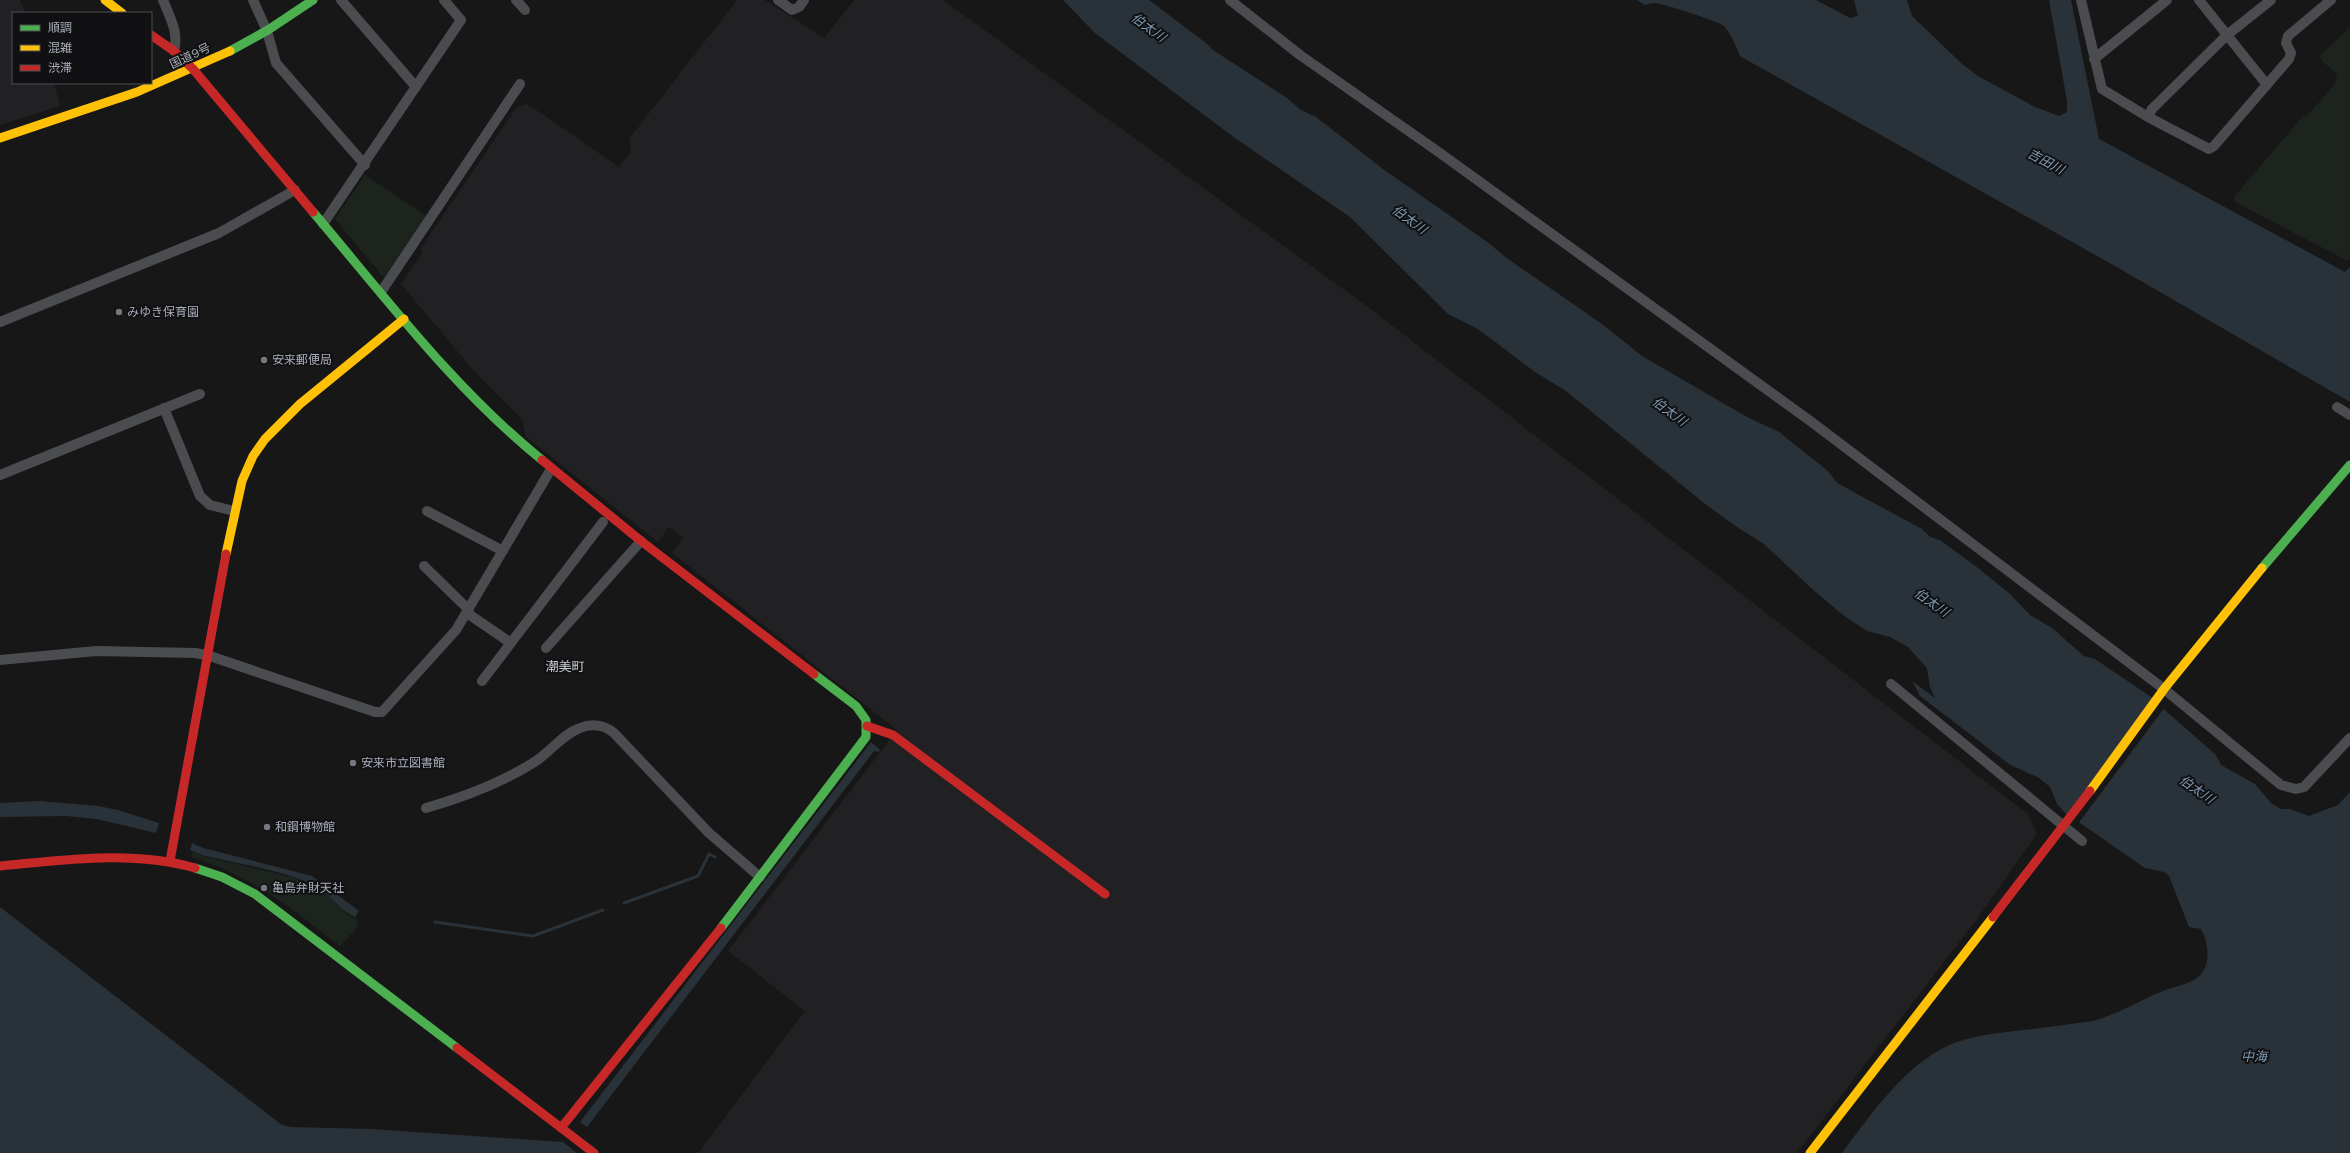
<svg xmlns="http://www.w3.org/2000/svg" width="2350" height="1153" viewBox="0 0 2350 1153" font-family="'DM Sans','Noto Sans JP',sans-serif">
<rect width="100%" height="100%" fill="#171717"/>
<path fill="#212123" d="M0,0H20L25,13H13V83H54L60,106L0,125Z
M737,0H765L824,38L854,0H943L1364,304L2028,814L2037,834L1977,919L1797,1153H698L805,1011L728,951L897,730L672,553L683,538L669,527L658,542L526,437L522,419L474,371L401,284L423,252L420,249L516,108L526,104L532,107L619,167L631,151L629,139Z"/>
<path fill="#1d241e" d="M2350,27V259L2346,260L2235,202L2233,198L2303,116H2307L2335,84L2337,74L2322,61L2320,56Z
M365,175L426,216L384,278L335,219Z
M192,851L202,856L304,880L325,892L348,915L358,920L356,929L340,946C294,911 250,874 193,858Z"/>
<path fill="#2a3239" d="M1063,0H1149L1206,43L1213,50L1287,98L1301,110L1316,117L1383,169L1486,241L1508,259L1602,324L1642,356L1747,417L1779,432L1828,471L1837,483L1922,529L1930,537L1940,540L1978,568L2010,594L2030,615L2052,628L2084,656L2095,659L2154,699L2068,816L2057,804L2050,787L2039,778L2009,764L1920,696L1912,681L1935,698L1930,687L1927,668L1908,647L1890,637L1867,631L1843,615L1811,588L1764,544L1737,527L1704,503L1566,391L1535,372L1478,329L1448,314L1350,217L1235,138L1095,33Z
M1637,0H1816L1850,18L1858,16L1854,0H1907L1912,16L1961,63L1978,76L2035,107L2059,116L2067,112V101L2049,0H2071L2099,139L2345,272L2350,267V402L2115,266L1745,59L1740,56C1736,46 1731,34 1724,26C1720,22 1662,3 1654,3C1651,3 1648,4 1645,5Z
M2158,704L2216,755L2221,765L2255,784L2271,803L2281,809H2290L2309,816L2338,805L2350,792V1153H1842C1872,1113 1910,1057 1960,1041C1980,1034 2002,1033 2023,1030C2046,1028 2069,1024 2093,1021C2118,1014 2139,1001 2163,991C2175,986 2194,984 2202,973C2211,962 2208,941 2201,929L2189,927L2169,876L2164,872L2145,868L2073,818Z
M871,742L880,750L879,752L874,751L587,1127L580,1122Z
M39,801L98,806L118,810L159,823L156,833L97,819L66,816L0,817V803Z
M192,843L203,848L312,876L359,911L355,917C339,910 330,893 314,885C286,871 234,863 202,855L190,850Z
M0,907L282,1125L291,1127L371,1129L563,1142L577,1153H0Z"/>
<path fill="#171717" d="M2159,702L2165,707L2078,824L2072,820Z"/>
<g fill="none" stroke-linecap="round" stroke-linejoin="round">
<path stroke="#2a3239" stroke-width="3" d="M624,903L698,876L709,854L715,857
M435,922L533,936L603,910"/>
<path stroke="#4b4c50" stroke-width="10" d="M163,0C170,18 179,32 174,51
M253,0L267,31L276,63L365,165
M341,0L416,87
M516,0L525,10
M778,0L792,10L799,7L804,0
M1230,0L1300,55L1440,153L1813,423L2164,689L2281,785L2296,789L2304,787L2350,738
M2081,0L2102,89L2148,117L2209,149L2214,146L2289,59L2291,53L2286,43L2288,36L2331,0
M2199,0L2267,85
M2094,59L2167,0
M2148,117L2152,109L2227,35L2271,0
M323,224L461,20L444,0
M381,292L520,84
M0,322L219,233L295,190
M2337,407L2350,415
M164,408L200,496L210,505L234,511
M0,475L200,394
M427,511L503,551
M424,566L469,610
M467,613L511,643
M546,648L641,541
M0,660L96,651L195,653L207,655L375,712H382L456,630L551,469
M482,681L603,522
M1891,684L2082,841
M426,808C464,797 502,783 536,761C551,751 563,734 580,728C592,723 605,725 614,733L709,833L760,877"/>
<path stroke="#4caf50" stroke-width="9" d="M230,51L268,30L313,0
M313,212C386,298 454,389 542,460
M2262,568L2350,465
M195,868L222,877L255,894L457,1048
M721,928L866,737V720L856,706L814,674"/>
<path stroke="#ffc107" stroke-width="9" d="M105,0L122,13
M0,138L137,92L230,51
M226,554L242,481L253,456L265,439L300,404L404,319
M2090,791L2164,689L2262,568
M1810,1153L1993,917"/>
<path stroke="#c62828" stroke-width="9" d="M151,35L174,51L193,69
M193,69L313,212
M542,460L641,541L814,674
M867,726L893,735L1105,894
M170,861L226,554
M0,866C64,860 132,850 195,868
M1993,917L2090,791
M457,1048L594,1153
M561,1128L721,928"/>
</g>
<g fill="#757880" stroke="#111113" stroke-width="1.5">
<circle cx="119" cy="312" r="4"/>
<circle cx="264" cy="360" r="4"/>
<circle cx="353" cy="763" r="4"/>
<circle cx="267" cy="827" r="4"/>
<circle cx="264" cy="888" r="4"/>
</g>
<g text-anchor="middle" stroke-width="4" stroke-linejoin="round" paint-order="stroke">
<g font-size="12" fill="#a8adb8" stroke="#111113">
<text transform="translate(190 56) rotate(-25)" y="4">国道9号</text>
</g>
<g font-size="12" fill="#a8adb8" stroke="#111113" text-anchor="start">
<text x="127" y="316">みゆき保育園</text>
<text x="272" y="364">安来郵便局</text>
<text x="361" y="767">安来市立図書館</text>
<text x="275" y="831">和鋼博物館</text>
<text x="272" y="892">亀島弁財天社</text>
</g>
<g font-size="13" font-style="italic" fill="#7f9bb3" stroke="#111113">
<text transform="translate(1149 27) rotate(36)" y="5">伯太川</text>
<text transform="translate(2046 161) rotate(28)" y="5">吉田川</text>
<text transform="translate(1410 219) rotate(36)" y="5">伯太川</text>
<text transform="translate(1670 411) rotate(36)" y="5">伯太川</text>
<text transform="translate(1932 602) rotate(35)" y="5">伯太川</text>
<text transform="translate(2197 789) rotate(35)" y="5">伯太川</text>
<text x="2254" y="1061">中海</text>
</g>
<g font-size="13" fill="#c9ccd4" stroke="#111113">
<text x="565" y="671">潮美町</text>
</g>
</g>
<rect x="12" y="12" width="140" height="72" fill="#111113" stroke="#4d4f55"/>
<rect x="20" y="25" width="20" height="6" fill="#4caf50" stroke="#4d4f55"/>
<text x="48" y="32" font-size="12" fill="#a8adb8">順調</text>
<rect x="20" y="45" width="20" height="6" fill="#ffc107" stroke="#4d4f55"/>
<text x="48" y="52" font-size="12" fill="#a8adb8">混雑</text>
<rect x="20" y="65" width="20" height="6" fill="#c62828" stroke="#4d4f55"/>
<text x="48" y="72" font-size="12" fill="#a8adb8">渋滞</text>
</svg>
